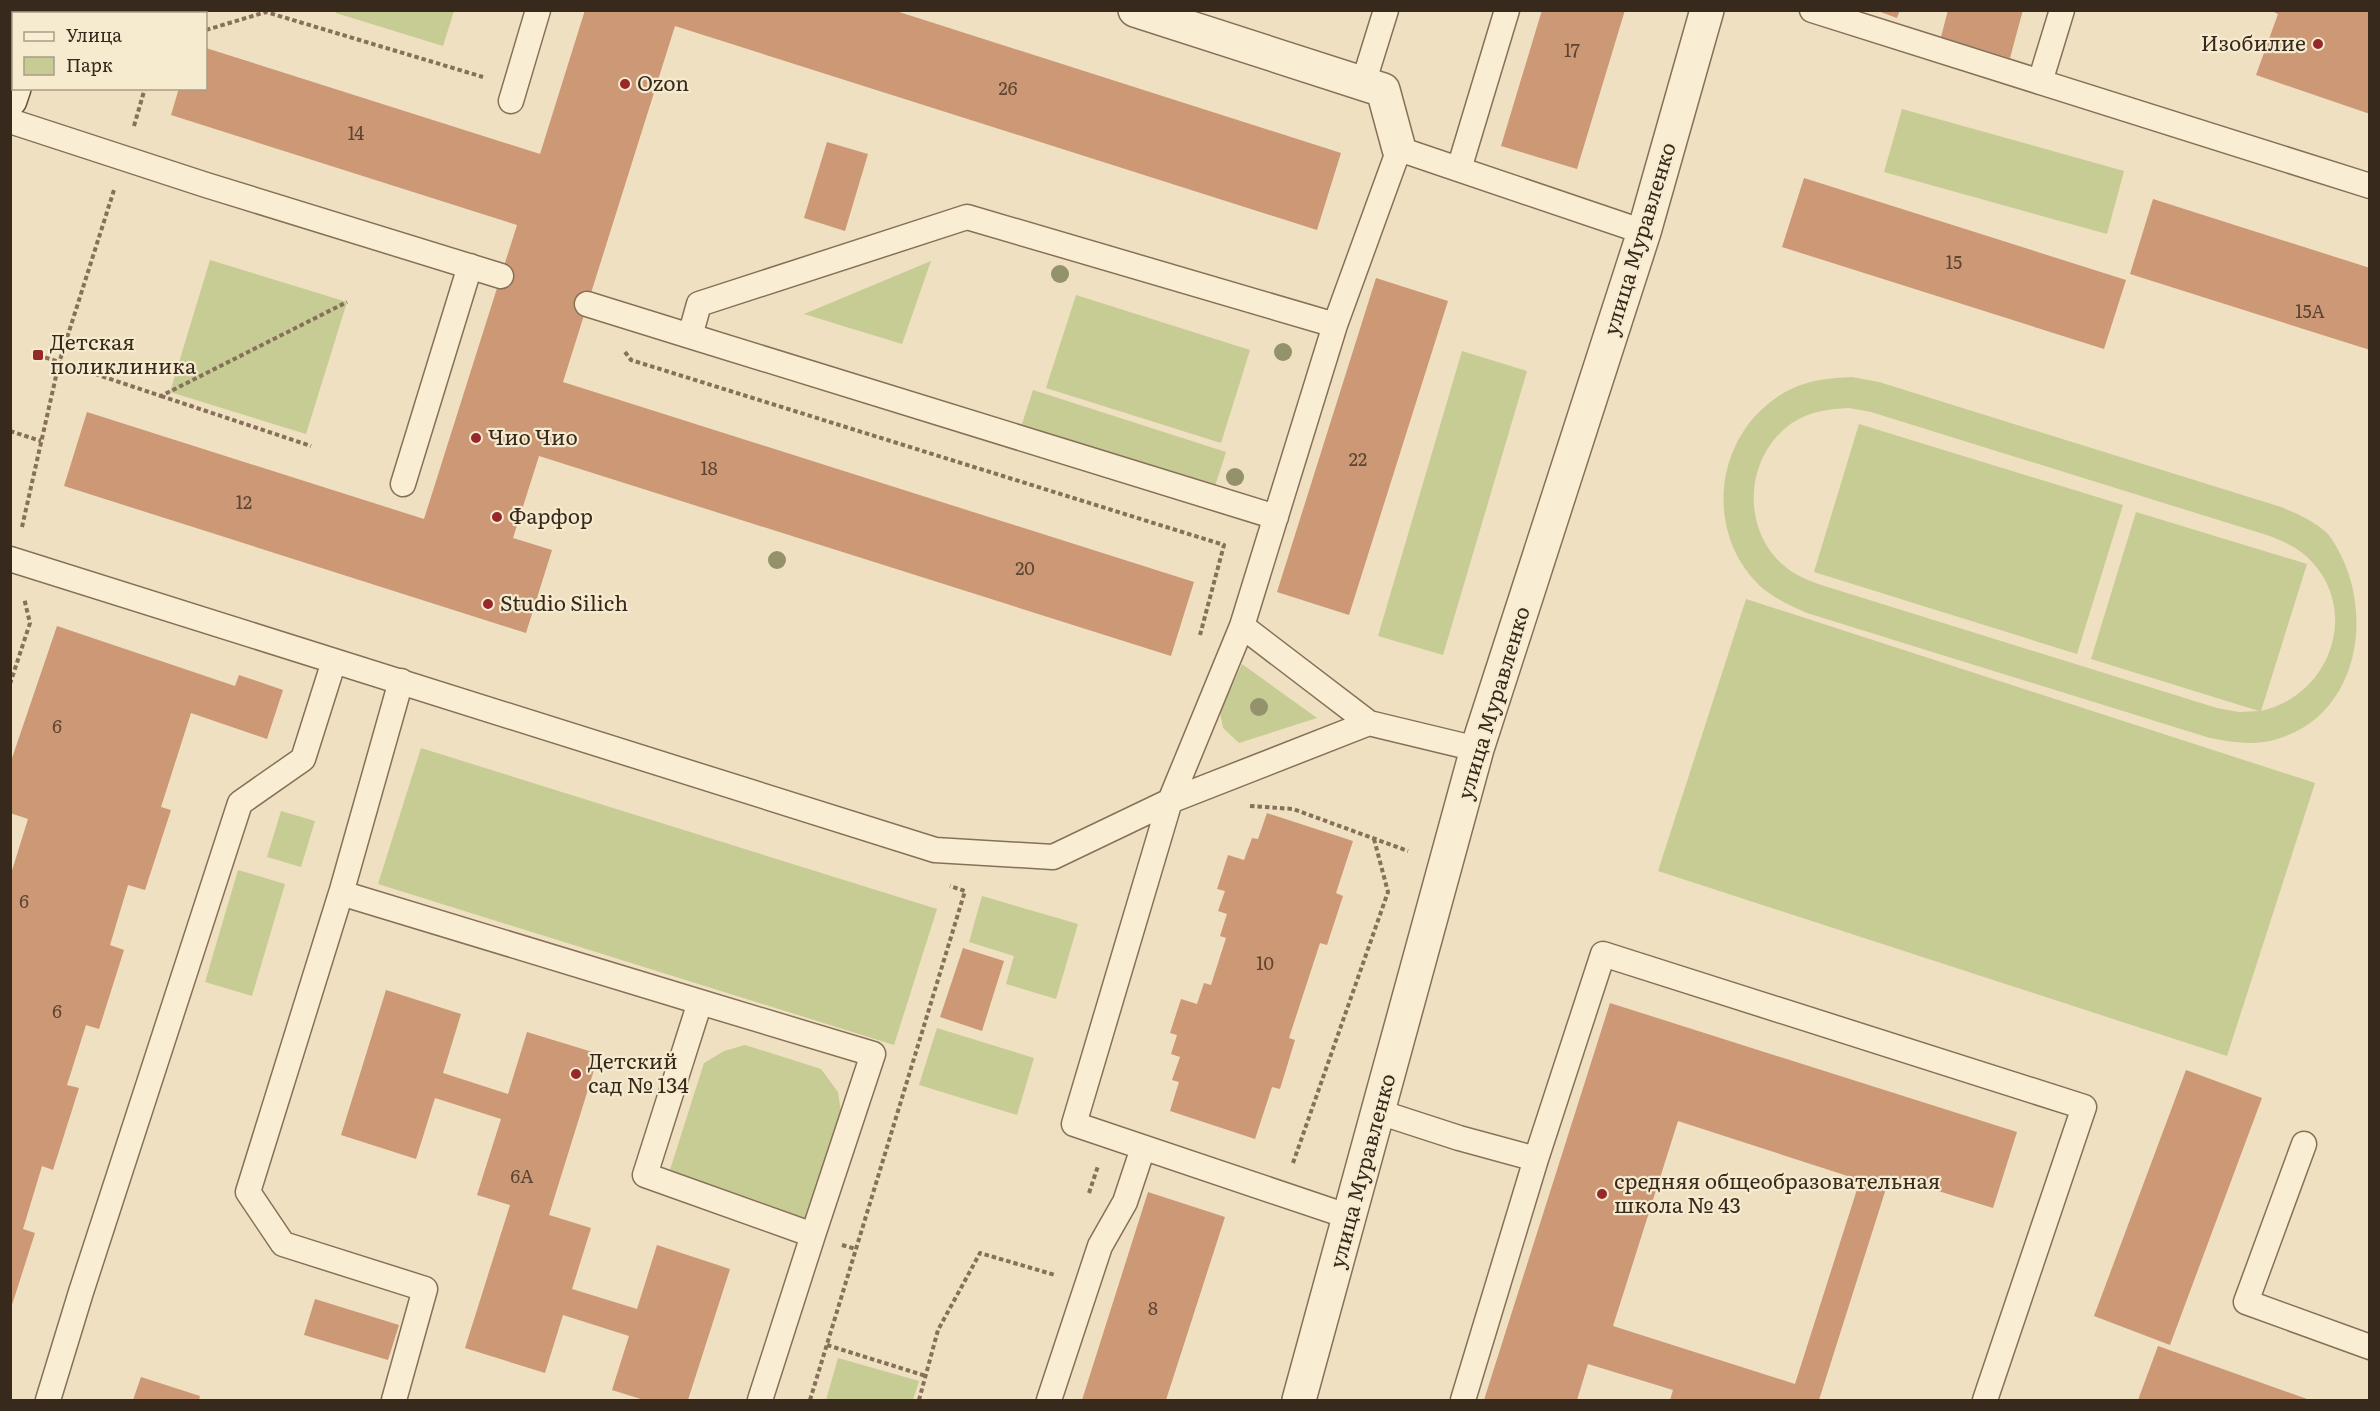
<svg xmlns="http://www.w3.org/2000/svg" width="2380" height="1411" viewBox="0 0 2380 1411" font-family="Literata,serif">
<rect width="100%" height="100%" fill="#eee0c0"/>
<path fill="#c6cc94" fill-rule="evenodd" d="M336,11V10L454,11L443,46L336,13Z
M1902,109L2124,171L2107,234L1884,172Z
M210,260L347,302L306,434L170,392Z
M931,261L902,344L804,314Z
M1076,295L1250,350L1221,443L1046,388Z
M1462,351L1527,371L1443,655L1378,636Z
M1852,377L1879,382L2281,507C2298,514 2315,522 2328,534C2380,604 2362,725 2264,742C2246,745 2228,741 2210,738L1807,613C1790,606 1774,598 1760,586C1698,526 1718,419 1798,386C1816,379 1834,378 1852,377ZM1849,408L1871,412L2270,536C2283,541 2296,547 2306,556C2362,607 2332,695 2261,711L2307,564L2136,512L2091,659L2259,711L2239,712L2217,708L1818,584C1805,579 1793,574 1782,564C1740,526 1746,455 1792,423C1810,411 1829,409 1849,408Z
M1033,390L1226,452L1215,486L1022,424Z
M1859,424L2123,505L2077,654L1814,572Z
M1746,599L2315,783L2227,1056L1658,871Z
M1242,664L1317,718L1239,743L1223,728L1220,712Z
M421,748L937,909L894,1045L378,884Z
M281,811L315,821L301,867L267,857Z
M238,870L285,884L252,996L205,982Z
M982,896L1078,924L1056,999L1006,984L1014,956L969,942Z
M937,1028L1034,1058L1017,1115L919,1085Z
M745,1045L821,1069L838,1092L842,1119L809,1223L668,1176L704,1063L724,1051Z
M838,1358L919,1381L913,1400H826Z"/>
<path fill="#cd9875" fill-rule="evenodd" d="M585,10H893L1341,153L1317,230L675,26L563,382L1194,582L1171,656L539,456L513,538L552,550L526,633L64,486L87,412L424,519L517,225L171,115L179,88H206V48L540,154Z
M1542,10H1625L1577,169L1501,146Z
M1875,10H1900L1897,18Z
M1948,10H2023L2010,58L1941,37Z
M2270,10H2370V114L2256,75L2278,14Z
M827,142L868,154L845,231L804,218Z
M1804,178L2126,280L2104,349L1782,247Z
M2153,199L2370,268V350L2130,274Z
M1376,278L1448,301L1349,615L1277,592Z
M57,626L235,686L239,675L283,690L267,739L191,713L161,807L171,810L145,890L128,885L110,945L124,950L99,1029L86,1025L67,1085L79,1088L53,1170L42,1166L23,1229L35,1233L11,1308L10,877L28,819L10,813V764Z
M1267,813L1353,841L1336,893L1343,896L1327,945L1320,943L1289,1038L1295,1040L1280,1089L1272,1087L1255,1139L1170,1111L1179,1082L1172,1080L1180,1057L1171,1054L1177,1035L1170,1033L1181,999L1197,1004L1204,983L1211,985L1226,938L1220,936L1227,914L1218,911L1225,891L1217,889L1228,855L1244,860L1252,838L1258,839Z
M963,948L1004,961L982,1031L940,1017Z
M386,990L461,1014L443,1073L508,1094L527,1032L599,1054L549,1215L591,1228L572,1289L637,1309L657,1245L730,1269L688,1400H644L612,1390L629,1336L563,1315L545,1373L465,1348L510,1205L477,1195L501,1119L435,1098L416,1159L341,1135Z
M1610,1003L2017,1132L1993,1208L1890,1176L1819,1400H1670L1673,1390L1588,1364L1577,1400H1484ZM1678,1121L1860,1180L1795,1384L1613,1326Z
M2186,1070L2262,1098L2170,1345L2094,1316Z
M1148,1192L1225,1217L1166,1400H1082Z
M315,1299L399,1325L388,1360L304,1335Z
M2158,1346L2310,1400H2138Z
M141,1377L200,1396L199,1400H133Z"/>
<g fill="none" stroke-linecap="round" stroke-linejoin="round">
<g stroke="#877058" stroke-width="27">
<path id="lane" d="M1812,10L2370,186
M2040,82L2062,10
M1363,84L1386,10
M511,101L538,10
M10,121L206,185L501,276
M1459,169L1507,10
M587,304L690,336L699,304L967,217L1335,325
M690,336L1276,517
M403,484L470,266
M10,559L935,850L1053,857L1170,801L1369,723L1477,749
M1242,626L1170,801L1074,1124L1350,1217
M1369,723L1242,626L1335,325L1399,149L1644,232
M340,897L401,681
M700,1002L873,1054L813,1235
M1379,1112L1459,1138L1536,1159
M2304,1144L2246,1302L2370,1347
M48,1400L81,1292L240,803L303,759L334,661
M394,1400L425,1289L283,1244L248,1192L341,893L700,1002L645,1175L813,1235L760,1400
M1049,1400L1100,1246L1125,1202L1143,1148
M1463,1400L1536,1159L1603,954L2084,1107L1985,1400"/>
</g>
<g stroke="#877058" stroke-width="36">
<path id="street" d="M1135,10L1383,90L1399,149
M1299,1400L1477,749L1644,232L1707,10"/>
</g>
<g stroke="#69513b" stroke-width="36">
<path id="secondary" d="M37,14L38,10
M10,100L14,88"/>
</g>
<path stroke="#877058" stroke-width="4" stroke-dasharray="4.5 3" stroke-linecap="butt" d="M169,14L170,10
M206,30L266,12L483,77
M134,126L145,88
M625,352L631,360L1224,545L1200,635
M38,355L161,396L347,302
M161,396L311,446
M10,431L41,441
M22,527L59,363L114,190
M10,684L30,623L24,598
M1250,806L1293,809L1408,851
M1293,1163L1388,892L1374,839
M1089,1193L1098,1166
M842,1245L856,1249
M827,1345L926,1376
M810,1400L965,891L950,886
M919,1400L938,1330L980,1253L1055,1275"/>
<use href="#lane" stroke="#f9edd3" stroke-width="24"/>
<use href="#street" stroke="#f9edd3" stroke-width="33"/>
<use href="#secondary" stroke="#f9edd3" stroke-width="33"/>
</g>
<g fill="#93926a">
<circle cx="1060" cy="274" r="9"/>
<circle cx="1283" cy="352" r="9"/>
<circle cx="1235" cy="477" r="9"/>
<circle cx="777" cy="560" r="9"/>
<circle cx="1259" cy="707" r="9"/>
</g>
<g fill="#972729" stroke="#f6eacf" stroke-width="2">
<circle cx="2318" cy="44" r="6"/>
<circle cx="625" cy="84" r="6"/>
<rect x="32" y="349" width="12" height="12" rx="3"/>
<circle cx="476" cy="438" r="6"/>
<circle cx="497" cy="517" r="6"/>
<circle cx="488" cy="604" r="6"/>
<circle cx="576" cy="1074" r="6"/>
<circle cx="1602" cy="1194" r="6"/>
</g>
<g text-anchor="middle" stroke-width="4.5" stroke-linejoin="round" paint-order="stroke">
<g font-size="18" fill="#5c4532">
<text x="1572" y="57">17</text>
<text x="1008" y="95">26</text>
<text x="356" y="140">14</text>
<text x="1954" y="269">15</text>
<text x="2310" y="318">15А</text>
<text x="1358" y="466">22</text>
<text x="709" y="475">18</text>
<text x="244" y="509">12</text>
<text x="1025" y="575">20</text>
<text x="57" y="733">6</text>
<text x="24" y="908">6</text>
<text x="1265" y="970">10</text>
<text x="57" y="1018">6</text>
<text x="522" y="1183">6А</text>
<text x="1153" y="1315">8</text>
</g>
<g font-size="21" fill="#37291c" stroke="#f6eacf" text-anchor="start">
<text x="2306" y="51" text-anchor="end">Изобилие</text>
<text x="637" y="91">Ozon</text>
<text x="50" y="350">Детская<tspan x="50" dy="24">поликлиника</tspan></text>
<text x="488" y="445">Чио Чио</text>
<text x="509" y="524">Фарфор</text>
<text x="500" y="611">Studio Silich</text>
<text x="588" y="1069">Детский<tspan x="588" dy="24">сад № 134</tspan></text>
<text x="1614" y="1189">средняя общеобразовательная<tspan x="1614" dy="24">школа № 43</tspan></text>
</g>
<g font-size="21" fill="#37291c" stroke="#f6eacf">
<text transform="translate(1640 239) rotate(-73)" y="7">улица Муравленко</text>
<text transform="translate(1494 703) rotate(-73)" y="7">улица Муравленко</text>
<text transform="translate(1363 1171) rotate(-75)" y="7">улица Муравленко</text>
</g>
</g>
<rect width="2380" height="1411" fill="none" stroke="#37291c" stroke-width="24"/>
<rect x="12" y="12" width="195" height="78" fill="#f6eacf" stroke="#aa9d87" stroke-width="1.5"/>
<rect x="24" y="32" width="30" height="9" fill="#f9edd3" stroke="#aa9d87" stroke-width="1.5"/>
<text x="66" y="42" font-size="18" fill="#37291c">Улица</text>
<rect x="24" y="57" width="30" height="18" fill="#c6cc94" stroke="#aa9d87" stroke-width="1.5"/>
<text x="66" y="72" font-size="18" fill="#37291c">Парк</text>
</svg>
